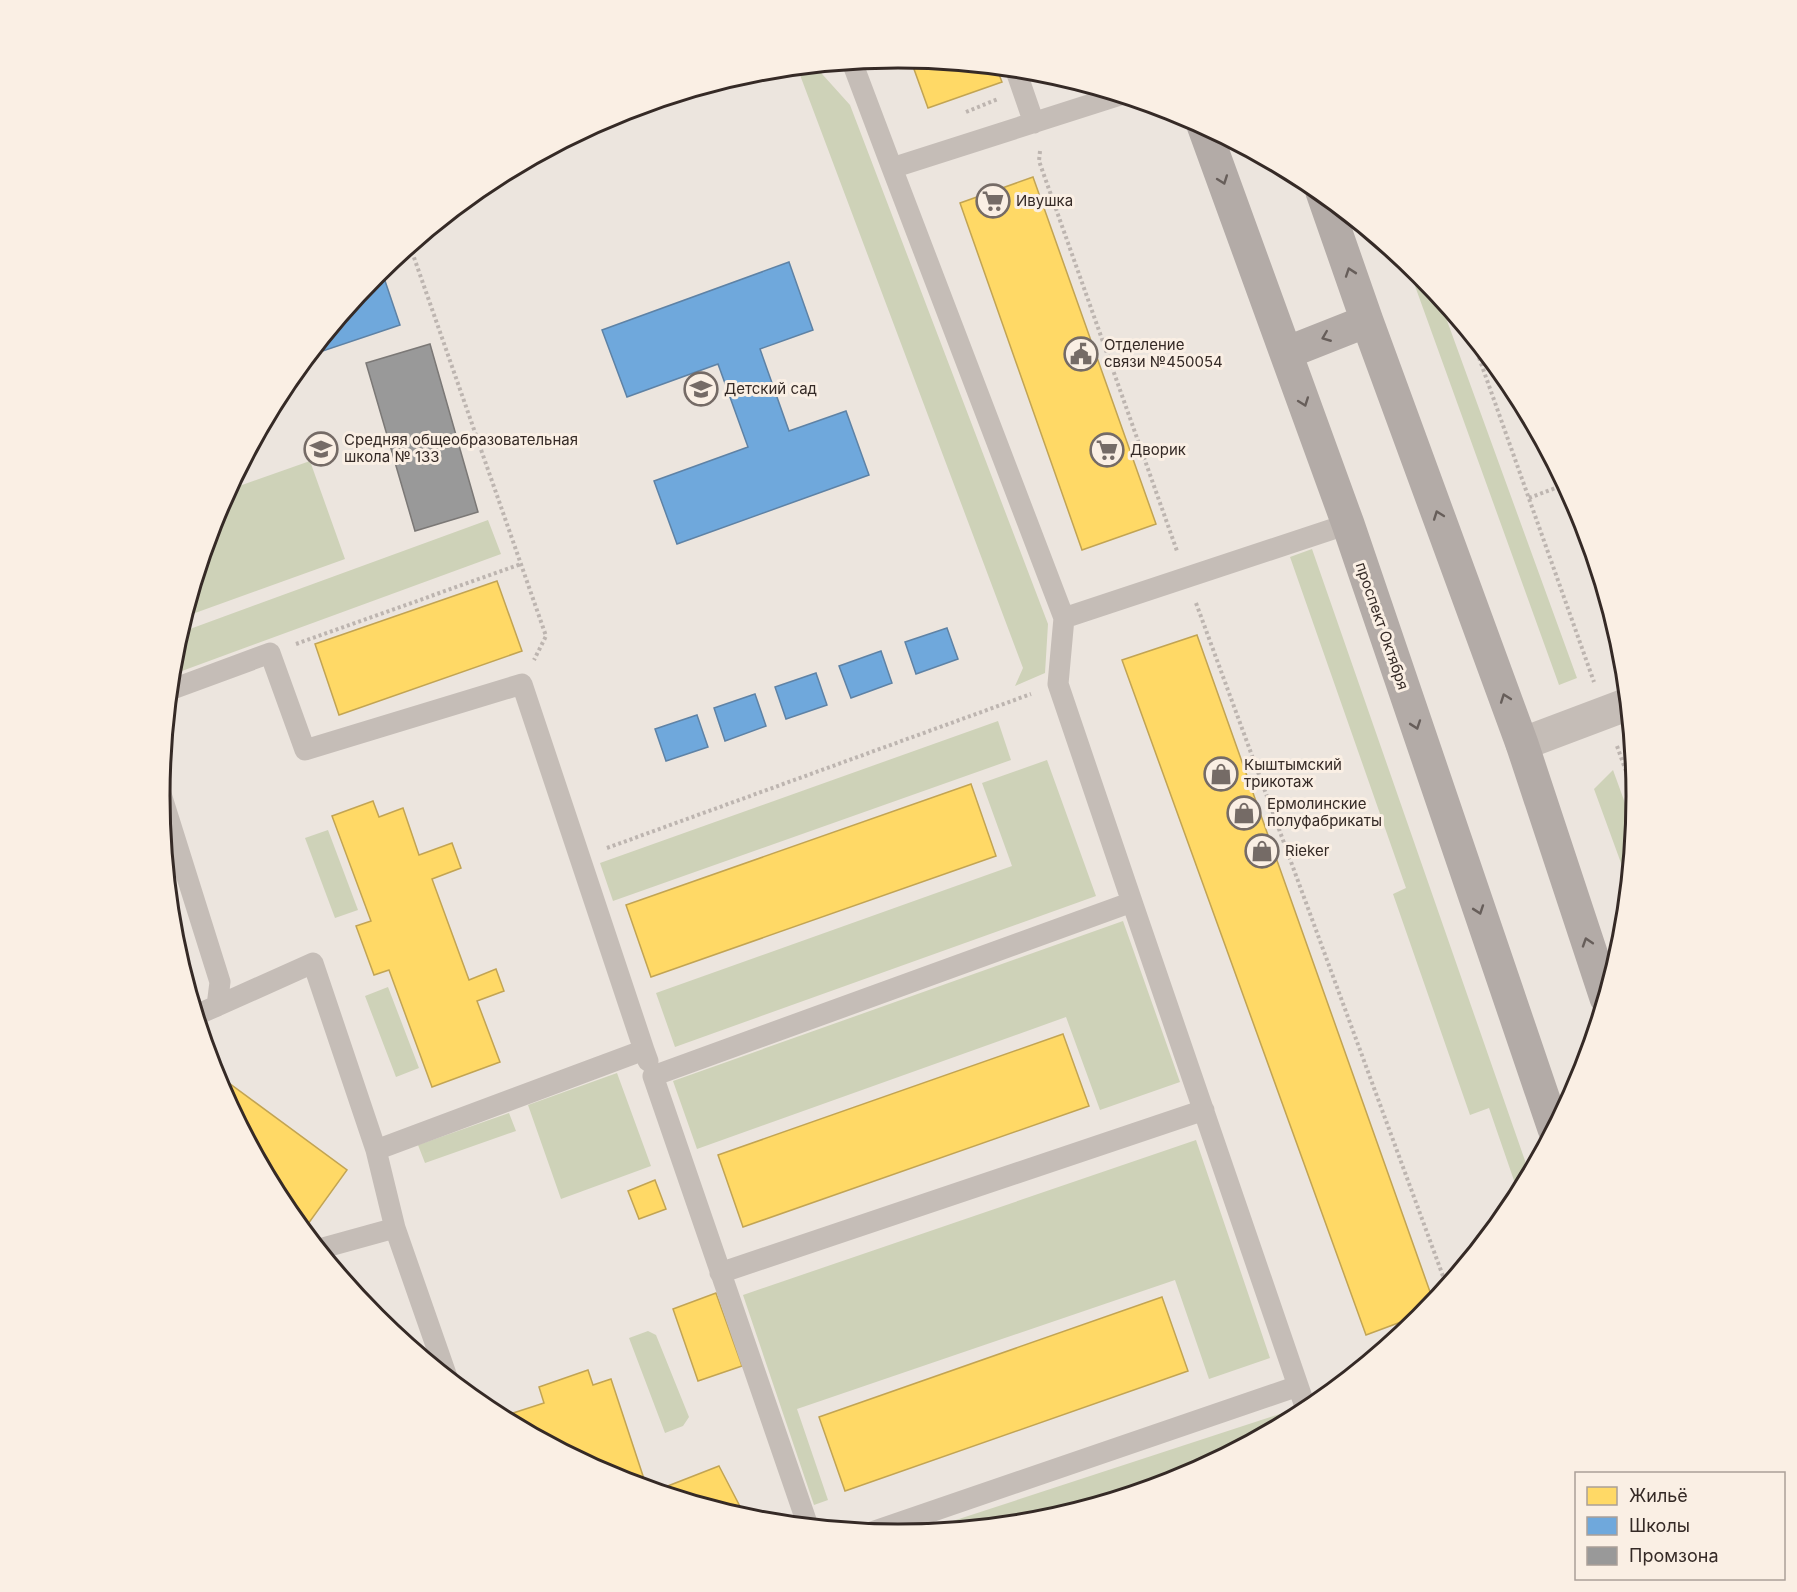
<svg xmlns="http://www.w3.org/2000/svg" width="1797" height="1592" viewBox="0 0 1797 1592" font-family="Inter,sans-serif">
<rect width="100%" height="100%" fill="#ece5de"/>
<path fill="#ced2b8" d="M814,65L850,105L1048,624L1045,673L1015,686L1023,668L797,67Z
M1406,261L1421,274L1437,293L1577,678L1559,685Z
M310,461L345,559L184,617L216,513L228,490Z
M488,520L501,554L171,675L174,651L179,633Z
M1312,549L1530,1175L1519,1195L1489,1108L1470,1115L1393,894L1406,888L1290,557Z
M998,721L1011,760L613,901L600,863Z
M1047,760L1096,896L675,1047L656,993L1012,866L982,783Z
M1613,770L1634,828L1629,885L1594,789Z
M328,830L358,910L335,918L305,838Z
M1123,921L1180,1082L1100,1110L1066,1017L697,1149L673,1081Z
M388,987L419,1068L396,1077L365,996Z
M617,1073L651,1166L561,1199L528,1105Z
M509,1113L516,1131L425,1163L418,1145Z
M1196,1140L1270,1358L1209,1379L1175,1280L797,1409L828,1500L814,1505L743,1295Z
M648,1331L656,1335L689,1417L683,1426L665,1433L629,1338Z
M1295,1409L1298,1416L1181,1479L1042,1521L916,1533Z"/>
<path fill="#ffd966" stroke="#c2a453" stroke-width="1.5" d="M910,58L996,67L1002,82L928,108Z
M1033,177L1156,524L1082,550L960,203Z
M497,581L522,651L339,715L315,644Z
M1197,635L1434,1303L1425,1313L1366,1335L1122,660Z
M971,784L996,856L651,977L626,905Z
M373,801L379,817L403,808L419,855L452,843L461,868L432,879L469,980L496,969L504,991L477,1001L500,1062L432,1087L389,970L374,975L356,926L371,921L332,816Z
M1063,1034L1089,1106L743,1227L718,1155Z
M214,1072L347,1170L308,1224L283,1206Z
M655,1180L666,1209L639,1219L628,1191Z
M716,1293L742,1366L698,1381L673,1309Z
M1162,1297L1188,1371L845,1491L819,1417Z
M588,1370L593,1385L611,1379L647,1488L615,1479L514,1424L510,1414L544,1403L539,1387Z
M719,1466L746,1518L655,1491Z"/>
<path fill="#6fa8dc" stroke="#5e82a5" stroke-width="1.5" d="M789,262L813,330L760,349L789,431L846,411L869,475L677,544L654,481L748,447L718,364L627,397L602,330Z
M381,269L400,325L311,355L310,354Z
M947,628L958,659L916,674L905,642Z
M881,651L892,683L851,698L839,666Z
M816,673L827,705L786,719L775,687Z
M755,694L766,726L725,741L714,708Z
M697,715L708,747L666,761L655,729Z"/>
<path fill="#999" stroke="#7b7876" stroke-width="1.5" d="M430,344L478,512L415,531L366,363Z"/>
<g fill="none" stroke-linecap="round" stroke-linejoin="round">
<path stroke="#bdb5b0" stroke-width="4" stroke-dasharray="3 3" stroke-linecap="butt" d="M966,112L998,99
M1040,151L1039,161L1177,551
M410,246L546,636L534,660
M1471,335L1594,682
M1529,498L1566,484
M1581,512L1583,517
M1196,603L1447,1287
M296,644L521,564
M1617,746L1637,802
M607,848L1031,694"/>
<path stroke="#c5bdb7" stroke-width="21" d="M852,62L892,168L1120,95
M1015,68L1034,123
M892,168L1064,618
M170,690L270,653L305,750L522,684L644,1050
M160,791L220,982L217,1006L196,1015
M1132,902L1307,1412
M217,1006L313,963L376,1150
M319,1249L395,1228
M720,1273L1204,1110
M447,1377L395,1228L376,1150L644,1050L648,1061
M808,1526L653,1076L1132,902L1058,684L1064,618L1348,524
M872,1532L1298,1386"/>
<path stroke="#c5bdb7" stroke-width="33" d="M1522,744L1628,704"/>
<path stroke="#b3aba7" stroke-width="33" d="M1203,125L1348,524L1554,1129
M1322,192L1367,321L1522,744L1606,998
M1286,353L1367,321"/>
</g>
<defs><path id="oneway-chevron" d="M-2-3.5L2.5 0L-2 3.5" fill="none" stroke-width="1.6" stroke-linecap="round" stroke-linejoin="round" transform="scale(1.5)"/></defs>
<g stroke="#675e5a">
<use href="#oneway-chevron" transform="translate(1223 180) rotate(70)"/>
<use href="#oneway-chevron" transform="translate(1350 272) rotate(-109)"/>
<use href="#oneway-chevron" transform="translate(1326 337) rotate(158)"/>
<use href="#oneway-chevron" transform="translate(1304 402) rotate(70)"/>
<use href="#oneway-chevron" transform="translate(1438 515) rotate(-110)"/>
<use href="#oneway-chevron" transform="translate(1505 698) rotate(-110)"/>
<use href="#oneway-chevron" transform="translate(1416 725) rotate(71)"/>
<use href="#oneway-chevron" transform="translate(1479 910) rotate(71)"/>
<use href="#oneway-chevron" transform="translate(1587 942) rotate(-108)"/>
</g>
<defs>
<g id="supermarket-ring" transform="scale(1.725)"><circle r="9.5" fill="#faefe4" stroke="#756b66" stroke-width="1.5"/><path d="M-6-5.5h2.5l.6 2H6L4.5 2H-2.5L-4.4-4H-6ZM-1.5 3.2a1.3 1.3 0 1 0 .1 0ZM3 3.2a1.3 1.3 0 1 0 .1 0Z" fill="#756b66"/></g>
<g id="civic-ring" transform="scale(1.725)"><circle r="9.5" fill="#faefe4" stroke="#756b66" stroke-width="1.5"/><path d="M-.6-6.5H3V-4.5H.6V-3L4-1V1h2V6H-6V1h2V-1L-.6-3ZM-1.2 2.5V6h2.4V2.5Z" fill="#756b66"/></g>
<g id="school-ring" transform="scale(1.725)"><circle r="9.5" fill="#faefe4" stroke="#756b66" stroke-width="1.5"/><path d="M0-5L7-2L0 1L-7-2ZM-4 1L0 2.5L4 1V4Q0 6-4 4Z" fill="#756b66"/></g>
<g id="shop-ring" transform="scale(1.725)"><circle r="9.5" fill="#faefe4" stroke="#756b66" stroke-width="1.5"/><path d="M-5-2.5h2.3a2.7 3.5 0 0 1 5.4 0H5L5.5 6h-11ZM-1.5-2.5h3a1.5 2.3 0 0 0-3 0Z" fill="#756b66"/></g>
</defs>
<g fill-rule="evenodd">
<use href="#supermarket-ring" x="993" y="201"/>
<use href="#civic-ring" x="1081" y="354"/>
<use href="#school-ring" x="701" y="389"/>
<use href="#school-ring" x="321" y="449"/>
<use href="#supermarket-ring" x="1107" y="450"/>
<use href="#shop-ring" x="1221" y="774"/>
<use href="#shop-ring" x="1244" y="813"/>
<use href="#shop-ring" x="1262" y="851"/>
</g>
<g text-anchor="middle" stroke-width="6" stroke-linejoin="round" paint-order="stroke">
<g font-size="15" fill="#352a26" stroke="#faefe4" text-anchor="start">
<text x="1016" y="206">Ивушка</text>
<text x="1104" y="350">Отделение<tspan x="1104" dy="17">связи №450054</tspan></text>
<text x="724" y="394">Детский сад</text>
<text x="344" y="445">Средняя общеобразовательная<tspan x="344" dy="17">школа № 133</tspan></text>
<text x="1130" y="455">Дворик</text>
<text x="1244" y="770">Кыштымский<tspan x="1244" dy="17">трикотаж</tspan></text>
<text x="1267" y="809">Ермолинские<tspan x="1267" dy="17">полуфабрикаты</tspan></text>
<text x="1285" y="856">Rieker</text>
</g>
<g font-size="15" fill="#352a26" stroke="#faefe4">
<text transform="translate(1382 626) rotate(71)" y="5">проспект Октября</text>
</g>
</g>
<path d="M0 0H1797V1592H0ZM170 796a728 728 0 1 1 1456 0a728 728 0 1 1-1456 0Z" fill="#faefe4" fill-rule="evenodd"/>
<path fill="none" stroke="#352a26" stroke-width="3" d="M170 796a728 728 0 1 1 1456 0a728 728 0 1 1-1456 0Z"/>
<rect x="1575" y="1472" width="210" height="108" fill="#faefe4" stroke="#aba098" stroke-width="1.5"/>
<rect x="1587" y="1487" width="30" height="18" fill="#ffd966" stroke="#aba098" stroke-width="1.5"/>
<text x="1629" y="1502" font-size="18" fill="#352a26">Жильё</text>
<rect x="1587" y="1517" width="30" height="18" fill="#6fa8dc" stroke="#aba098" stroke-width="1.5"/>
<text x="1629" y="1532" font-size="18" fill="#352a26">Школы</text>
<rect x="1587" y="1547" width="30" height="18" fill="#999999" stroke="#aba098" stroke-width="1.5"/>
<text x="1629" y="1562" font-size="18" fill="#352a26">Промзона</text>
</svg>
